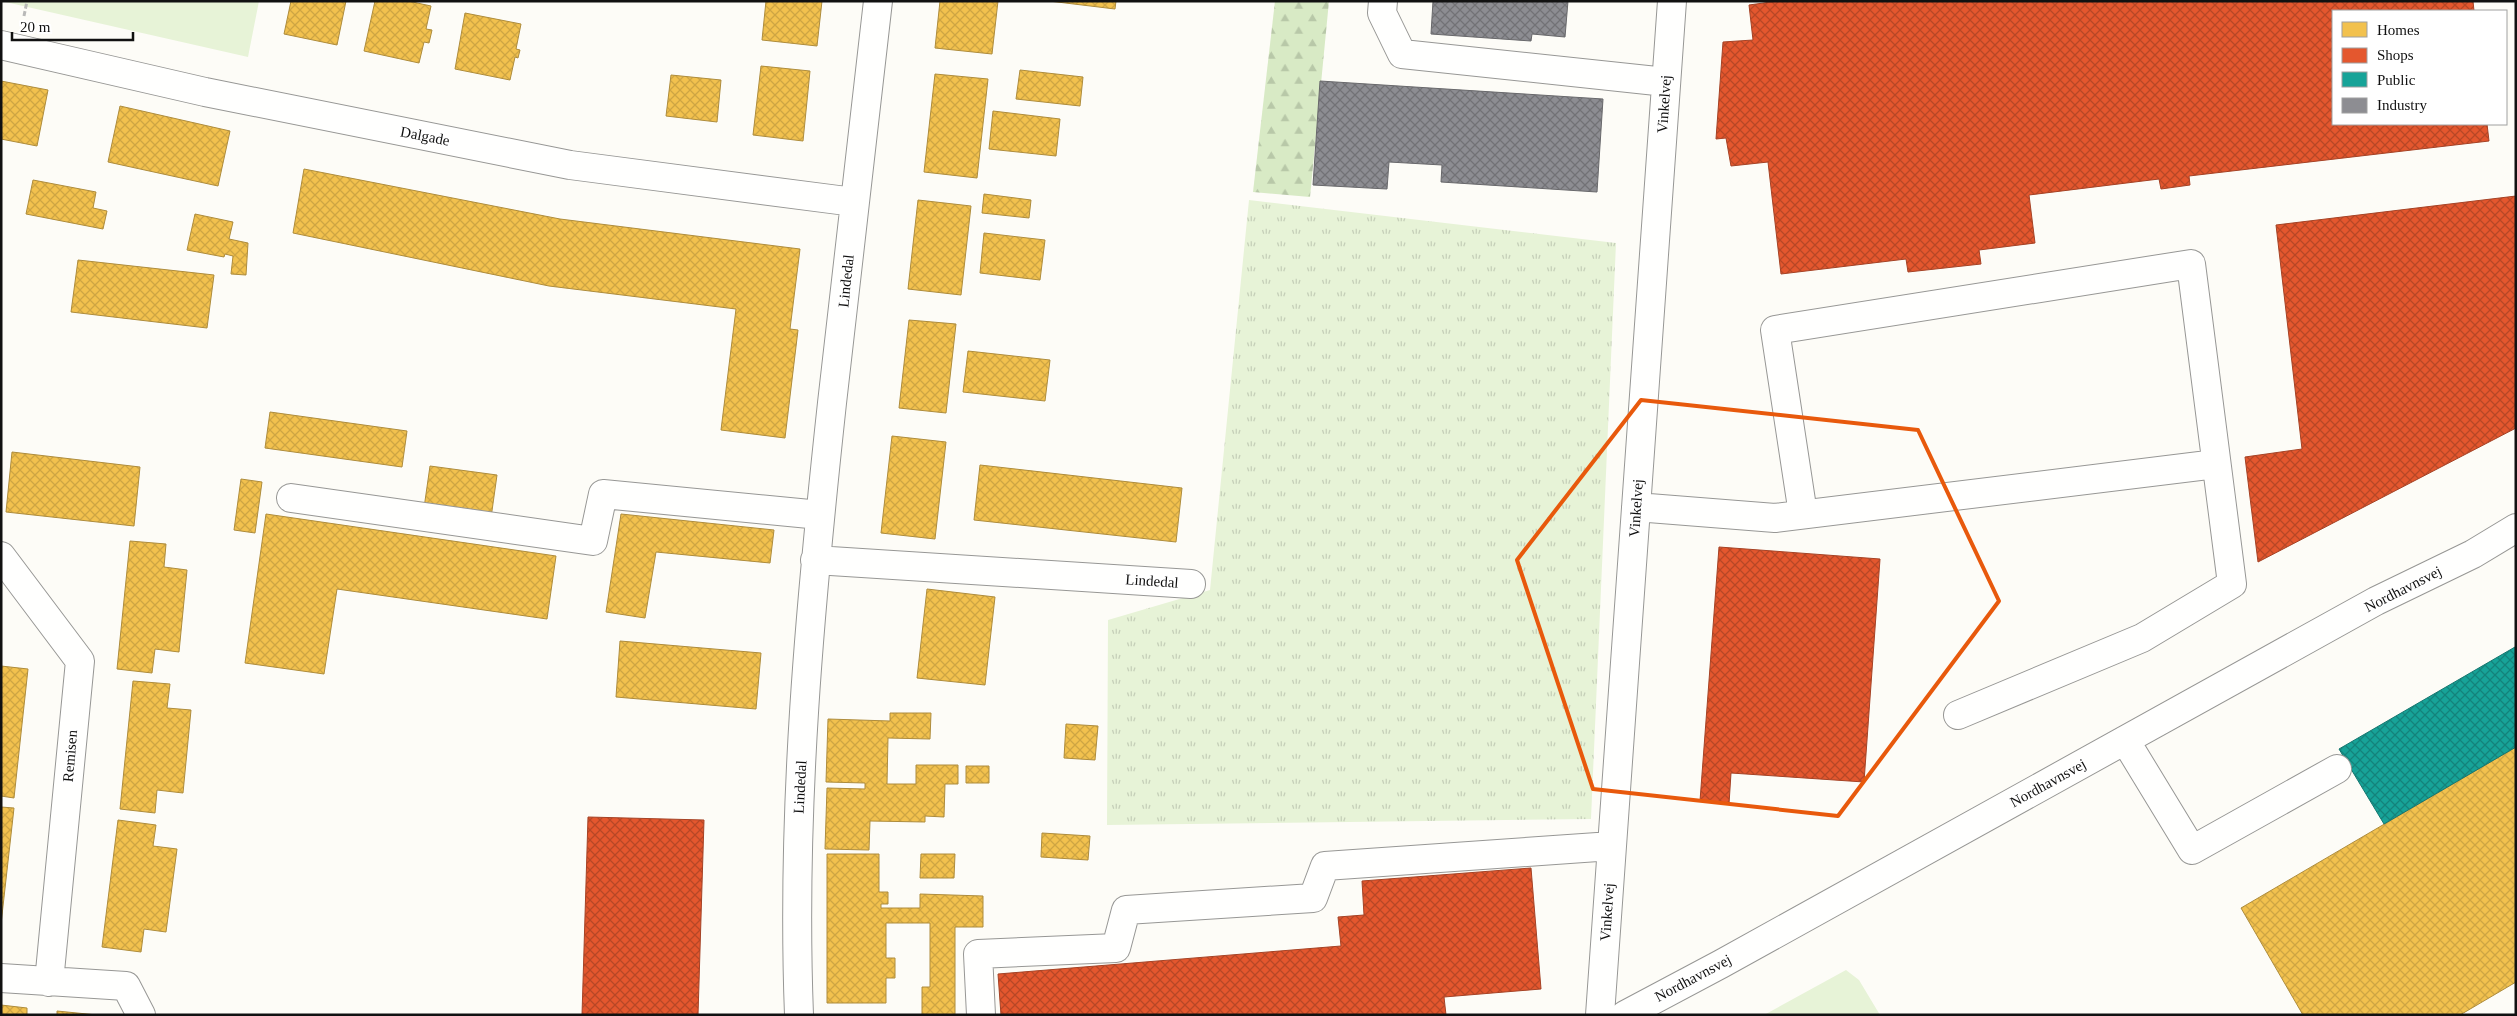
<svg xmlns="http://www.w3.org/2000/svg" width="2517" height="1016" viewBox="0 0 2517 1016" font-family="Georgia,serif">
<defs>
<pattern id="grass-tufts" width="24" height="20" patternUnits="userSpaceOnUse" patternTransform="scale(1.25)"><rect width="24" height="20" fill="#e7f3d7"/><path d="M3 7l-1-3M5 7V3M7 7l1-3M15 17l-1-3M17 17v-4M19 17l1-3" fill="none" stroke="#c5cfb8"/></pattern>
<pattern id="forest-firs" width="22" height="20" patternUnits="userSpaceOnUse" patternTransform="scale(1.25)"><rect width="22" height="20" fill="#d8eac5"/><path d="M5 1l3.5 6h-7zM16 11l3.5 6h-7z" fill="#b8c8a8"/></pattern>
<pattern id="homes-cross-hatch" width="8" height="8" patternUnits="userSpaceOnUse" patternTransform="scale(1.25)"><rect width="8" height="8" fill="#f2c14e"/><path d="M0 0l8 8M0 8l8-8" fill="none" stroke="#cea543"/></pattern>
<pattern id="shops-cross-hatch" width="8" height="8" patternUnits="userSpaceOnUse" patternTransform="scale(1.25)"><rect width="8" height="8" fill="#e4572e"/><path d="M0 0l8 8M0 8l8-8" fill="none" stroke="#b74726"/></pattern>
<pattern id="public-cross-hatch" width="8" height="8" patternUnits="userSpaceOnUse" patternTransform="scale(1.25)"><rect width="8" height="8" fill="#17a398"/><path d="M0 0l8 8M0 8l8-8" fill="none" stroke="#13837b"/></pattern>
<pattern id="industry-cross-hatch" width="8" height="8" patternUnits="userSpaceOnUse" patternTransform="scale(1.25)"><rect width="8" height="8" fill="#8d8d92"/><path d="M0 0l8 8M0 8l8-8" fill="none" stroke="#727276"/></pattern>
</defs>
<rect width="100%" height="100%" fill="#fdfcf7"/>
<path fill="url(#grass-tufts)" d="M1249,200L1616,243L1591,819L1107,825L1108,620L1210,590Z"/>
<path fill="url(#forest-firs)" d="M1275,1H1329L1310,197L1253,192Z"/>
<path fill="#e7f3d7" d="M1,1H259L248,57Z
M1846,970L1859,980L1880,1015H1764Z"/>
<path fill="url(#homes-cross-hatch)" stroke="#ae8c3c" d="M291,1H346L337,45L284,34Z
M375,1H408L431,6L426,29L432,30L429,43L424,42L419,63L364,51Z
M766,1H822L817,46L762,40Z
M940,1H998L992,54L935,48Z
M1049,1H1116L1115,9Z
M465,13L521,24L516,49L520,50L518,58L515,57L510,80L455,69Z
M761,66L810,71L803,141L753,135Z
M1020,70L1083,77L1080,106L1016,99Z
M935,74L988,79L977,178L924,172Z
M671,75L721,80L717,122L666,116Z
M1,81L48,90L37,146L1,139Z
M120,106L230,131L218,186L108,162Z
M993,111L1060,119L1056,156L989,149Z
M304,169L560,219L800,249L790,329L798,330L785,438L721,430L736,309L549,286L293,233Z
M33,180L96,192L93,208L107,211L103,229L26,214Z
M984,194L1031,200L1029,218L982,213Z
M918,200L971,206L961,295L908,289Z
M195,214L233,222L229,239L248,243L246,275L231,274L233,256L225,254L224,257L187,250Z
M984,233L1045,240L1040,280L980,273Z
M78,260L214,275L207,328L71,312Z
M909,320L956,324L946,413L899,408Z
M968,351L1050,360L1045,401L963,392Z
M270,412L407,431L402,467L265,448Z
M892,436L946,442L935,539L881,533Z
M12,452L140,467L134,526L6,512Z
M980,465L1182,488L1176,542L974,520Z
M430,466L497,475L491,518L424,508Z
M241,479L262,482L255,533L234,530Z
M266,514L556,556L547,619L337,589L324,674L245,663Z
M621,514L774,530L770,563L656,552L645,618L606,612Z
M130,541L166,544L164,567L187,570L179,652L155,649L152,673L117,669Z
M927,589L995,597L985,685L917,678Z
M620,641L761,653L756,709L616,697Z
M1,666L28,669L14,798L1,796Z
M133,681L170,684L167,708L191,710L183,793L157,790L155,813L120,809Z
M890,713H931L930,739L888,738L887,784H916V765H958V784H945L944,817L925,816V822L870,821L869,850L825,849L827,788L865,789V783L826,782L828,719L890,721Z
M1066,724L1098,726L1095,760L1064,758Z
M2516,747V982L2460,1015H2303L2241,908Z
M966,766H989V783H966Z
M1,807L14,808L1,924Z
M118,820L156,825L153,846L177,849L166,932L144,929L141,952L102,947Z
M1042,833L1090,836L1088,860L1041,857Z
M827,854H879V892H888V904H881V908H920V894L983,896V927H955V1015H922V987H930V923H886V958H895V978H886V1003H827Z
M921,854H955L954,878H920Z
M1,1005L27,1008V1015H1Z
M57,1011L97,1015H57Z"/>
<path fill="url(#shops-cross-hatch)" stroke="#a54225" d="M1778,1H2473L2474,11H2333V124H2487L2489,141L2189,176L2190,185L2161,189L2159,179L2029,195L2035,243L1979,250L1981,264L1908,272L1906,259L1781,274L1768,162L1731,166L1726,138L1716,139L1723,42L1753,40L1749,5Z
M2516,196V428L2258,562L2245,457L2302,449L2276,225Z
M1719,547L1880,559L1864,782L1731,773L1729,804L1700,801Z
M588,817L704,820L698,1015H582Z
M1531,868L1541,989L1444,997L1446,1015H1001L998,974L1341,946L1338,917L1364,915L1362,881Z"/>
<path fill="url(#public-cross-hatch)" stroke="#157770" d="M2515,647L2516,747L2384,824L2339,749Z"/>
<path fill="url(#industry-cross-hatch)" stroke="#68686b" d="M1433,1H1568L1565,37L1532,34L1531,41L1431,34Z
M1320,81L1603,99L1597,192L1441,182L1442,165L1389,162L1387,189L1313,185Z"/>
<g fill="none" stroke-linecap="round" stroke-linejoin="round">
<g stroke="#979795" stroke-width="30">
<path id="minor" d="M1383,1L1382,13L1402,54L1666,82
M1,45L205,92L570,165L854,202
M291,498L593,541L603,494L820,515
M1636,507L1775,518L2216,464
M1803,514L1775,330L2191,264L2232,584L2142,638L1958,715
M1,556L80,661L49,982
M815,560L1191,584
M2125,740L2192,850L2337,769
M1,978L126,986L141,1015
M799,1015C791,810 810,606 832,403C847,269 862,135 878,1
M981,1015L978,954L1116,948L1126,910L1313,898L1325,866L1612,846
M1600,1015L1672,1
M1625,1015L1721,964L2376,601L2473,554L2516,528"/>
</g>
<path stroke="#b9b9b8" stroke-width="3" stroke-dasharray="5 2.5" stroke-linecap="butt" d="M24,16L27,1"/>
<use href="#minor" stroke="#fffffe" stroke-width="28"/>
</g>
<path fill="none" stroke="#e8590c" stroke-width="4" stroke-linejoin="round" d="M1641,400L1918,430L1999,601L1838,816L1593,789L1517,560Z"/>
<g text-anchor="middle" stroke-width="5" stroke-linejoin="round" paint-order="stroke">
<g font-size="15" fill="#111" stroke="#fff">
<text transform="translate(1664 104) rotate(-86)" y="5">Vinkelvej</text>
<text transform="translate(425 136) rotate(11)" y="5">Dalgade</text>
<text transform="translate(846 281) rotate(-84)" y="5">Lindedal</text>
<text transform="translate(1636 508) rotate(-86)" y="5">Vinkelvej</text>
<text transform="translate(1152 581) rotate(4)" y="5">Lindedal</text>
<text transform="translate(2403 589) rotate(-27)" y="5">Nordhavnsvej</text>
<text transform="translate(70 756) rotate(-85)" y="5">Remisen</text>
<text transform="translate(2048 783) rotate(-29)" y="5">Nordhavnsvej</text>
<text transform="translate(800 787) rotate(-87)" y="5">Lindedal</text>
<text transform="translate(1607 912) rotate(-86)" y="5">Vinkelvej</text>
<text transform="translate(1693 978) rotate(-28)" y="5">Nordhavnsvej</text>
</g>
</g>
<rect width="2517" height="1016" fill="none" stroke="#111111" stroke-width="5"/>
<rect x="2332" y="10" width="175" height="115" fill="#ffffff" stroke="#a0a0a0"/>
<rect x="2342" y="22" width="25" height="15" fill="#f2c14e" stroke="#a0a0a0"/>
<text x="2377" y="35" font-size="15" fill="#111111">Homes</text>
<rect x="2342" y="48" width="25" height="15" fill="#e4572e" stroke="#a0a0a0"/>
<text x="2377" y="60" font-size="15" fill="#111111">Shops</text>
<rect x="2342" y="72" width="25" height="15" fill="#17a398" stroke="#a0a0a0"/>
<text x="2377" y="85" font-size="15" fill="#111111">Public</text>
<rect x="2342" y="98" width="25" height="15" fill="#8d8d92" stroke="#a0a0a0"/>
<text x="2377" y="110" font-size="15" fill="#111111">Industry</text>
<path d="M12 32v8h121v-8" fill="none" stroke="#111111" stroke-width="2.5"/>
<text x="20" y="32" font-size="15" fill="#111111" stroke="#ffffff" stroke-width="4" paint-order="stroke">20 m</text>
</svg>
